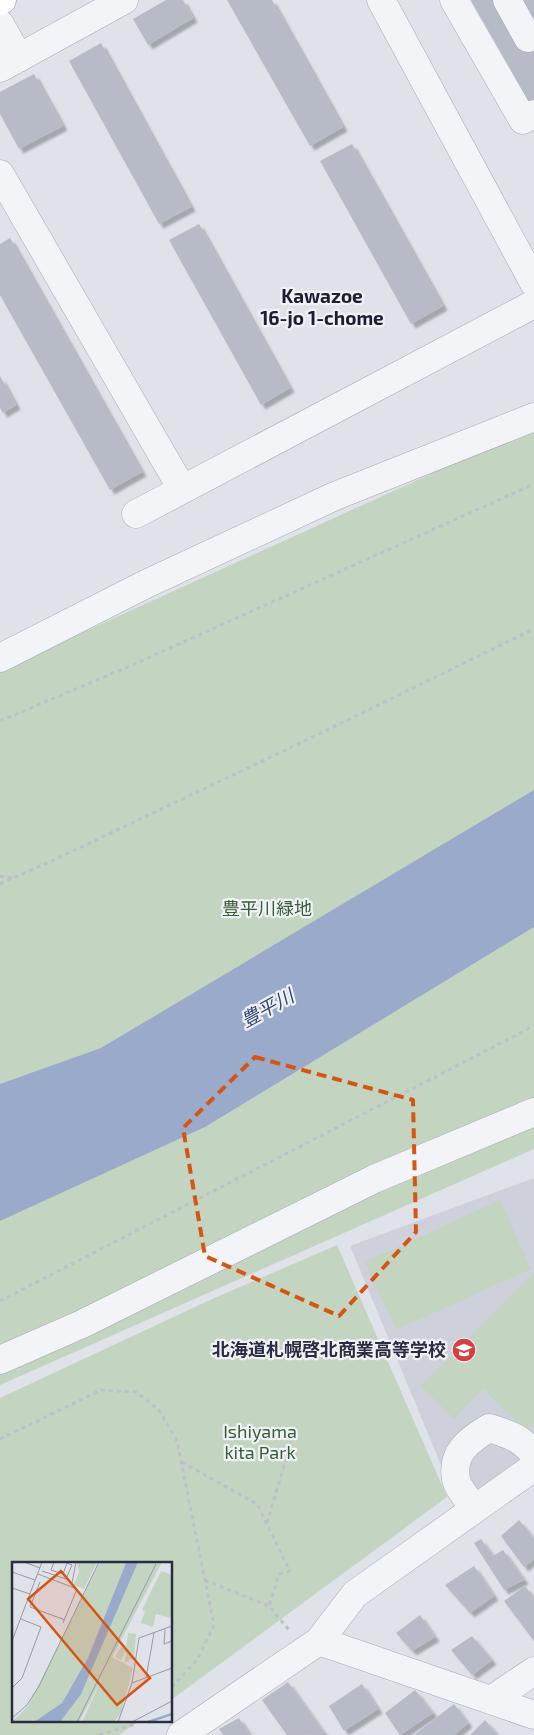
<svg xmlns="http://www.w3.org/2000/svg" width="534" height="1735" viewBox="0 0 534 1735" font-family="'Exo 2','Noto Sans JP',sans-serif">
<defs>
<filter id="shadow"><feDropShadow dx="4.5" dy="4.5" stdDeviation="1" flood-color="#0004"/></filter>
</defs>
<rect width="100%" height="100%" fill="#e0e2ea"/>
<path fill="#ced1dc" d="M534,1178V1453L458,1506L350,1246Z"/>
<path fill="#c3d4c1" d="M534,427V1149L0,1385V670Z
M500,1200L531,1269L396,1330L365,1262Z
M337,1245L447,1497L171,1700V1564H14V1721H139L119,1735H0V1398L210,1300Z
M534,1273V1423L526,1431L483,1389L454,1419L421,1386Z"/>
<path fill="#9aaacb" d="M534,790V927L205,1127L0,1221V1084L101,1048Z"/>
<path fill="#b7bbc7" filter="url(#shadow)" d="M166,0H183L193,18L148,45L133,19Z
M227,0H272L343,127L310,146Z
M471,0H534V110Z
M101,43L191,207L159,224L69,61Z
M34,74L63,126L19,149L0,114V92Z
M352,144L443,306L411,324L320,161Z
M199,224L290,388L261,405L169,240Z
M10,238L142,472L110,490L0,295V244Z
M0,376L16,405L3,413L0,408Z
M519,1520L534,1539V1559L524,1567L501,1536Z
M481,1539L493,1556L503,1550L524,1580L504,1590L474,1543Z
M474,1566L494,1596L470,1613L445,1585Z
M525,1586L534,1598V1641L504,1601Z
M420,1615L435,1637L412,1651L396,1633Z
M472,1636L492,1660L472,1675L451,1650Z
M288,1682L325,1734L287,1735L262,1700Z
M362,1684L378,1709L344,1731L329,1706Z
M415,1690L433,1713L400,1735L385,1713Z
M454,1704L468,1723L454,1735H414Z
M239,1718L250,1735H223L219,1729Z
M485,1720L498,1735H470Z"/>
<g fill="none" stroke-linecap="round" stroke-linejoin="round">
<g stroke="#a5a8b4" stroke-width="29">
<path id="minor" d="M381,0L534,283
M454,0L523,120L534,114
M507,0L528,38L534,35
M0,24L19,58
M0,68L124,0
M0,174L182,489
M136,514L534,304
M0,658L146,584L335,496L534,417
M0,1360L82,1324L374,1179L534,1112
M474,1509C470,1502 457,1487 456,1479C451,1453 469,1440 489,1428C509,1434 521,1438 534,1454
M319,1641L534,1715
M491,1700L534,1671
M181,1735L319,1641L355,1594L534,1467"/>
</g>
<g stroke="#878da1" stroke-width="29">
<path id="highway" d="M0,1L2,0"/>
</g>
<path stroke="#bec0c9" stroke-width="3" stroke-dasharray="4 4" stroke-linecap="butt" d="M0,721L130,666L534,484
M0,876L12,878
M0,884L56,859L292,747L534,629
M0,1301L534,1026
M0,1439L101,1390L136,1392L159,1410L177,1441L214,1625L197,1660L171,1688
M182,1462L257,1504L290,1571L279,1574L269,1606L289,1630
M267,1523L297,1423
M205,1580L269,1606
M99,1735L135,1724L138,1721"/>
<use href="#minor" stroke="#f3f4f8" stroke-width="28"/>
<use href="#highway" stroke="#fff" stroke-width="28"/>
</g>
<path fill="none" stroke="#d55511" stroke-width="4" stroke-dasharray="10 6" stroke-linejoin="round" d="M255,1057L413,1100L416,1232L339,1316L205,1256L183,1128Z"/>
<defs>
<g id="school-disc" transform="scale(1.25)"><circle r="9.5" fill="#d34141" stroke="#f0f2f7"/><path d="M0-5L7-2L0 1L-7-2ZM-4 1L0 2.5L4 1V4Q0 6-4 4Z" fill="#fff"/></g>
</defs>
<g fill-rule="evenodd">
<use href="#school-disc" x="464" y="1350"/>
</g>
<g text-anchor="middle" stroke-width="4.5" stroke-linejoin="round" paint-order="stroke">
<g font-size="18" fill="#365e35" stroke="#f0f2f7">
<text x="267" y="915">豊平川緑地</text>
<text x="260" y="1438">Ishiyama<tspan x="260" dy="21">kita Park</tspan></text>
</g>
<g font-size="18" font-weight="bold" fill="#282d42" stroke="#f0f2f7" text-anchor="end">
<text x="446" y="1356">北海道札幌啓北商業高等学校</text>
</g>
<g font-size="19" font-weight="bold" fill="#1a1f33" stroke="#f0f2f7">
<text x="322" y="303">Kawazoe<tspan x="322" dy="22">16-jo 1-chome</tspan></text>
</g>
<g font-size="19" font-style="italic" fill="#304577" stroke="#f0f2f7">
<text transform="translate(267 1008) rotate(-29)" y="7">豊平川</text>
</g>
</g>
<g transform="translate(12 1562)">
<rect width="160" height="160" fill="#e0e2ea"/>
<path d="M65,0H85L72,27L62,23L67,10ZM88,0H150L100,95L121,106L109,151L102,160H70L90,117L67,160H0L16,144ZM149,9L160,13V51L158,56L144,52L141,65L129,61L133,49L130,48ZM116,71L124,72L122,98L117,97V100H113L114,88L109,98L103,95L109,85L114,87Z" fill="#c3d4c1"/>
<path d="M126,0L69,132L48,160H22L50,141L76,96L114,1Z" fill="#9aaacb"/>
<path fill="none" stroke="#9aaacb" stroke-width="2.5" d="M136,160L160,152"/>
<path fill="none" stroke="#969aa7" stroke-width="1" d="M12,0L28,6M42,0L39,8L51,12L55,1M30,9L54,17L60,3L52,0M0,10L23,18M26,12L65,27L51,61M28,20L18,45L53,58M60,21L64,0M0,26L18,32M153,67L152,82L160,79M0,79L30,0M134,116L142,71M120,121L160,106M0,126L10,116L29,65L9,57M0,156L15,143L27,124L87,0M65,160L144,2M106,160L120,121L127,76L160,64M120,160L160,139"/>
<path fill="#d55511" fill-opacity="0.15" stroke="#d55511" stroke-width="2.5" d="M49,9L138,116L105,143L16,37Z"/>
<rect width="160" height="160" fill="none" stroke="#282d42" stroke-width="2.5"/>
</g>
</svg>
